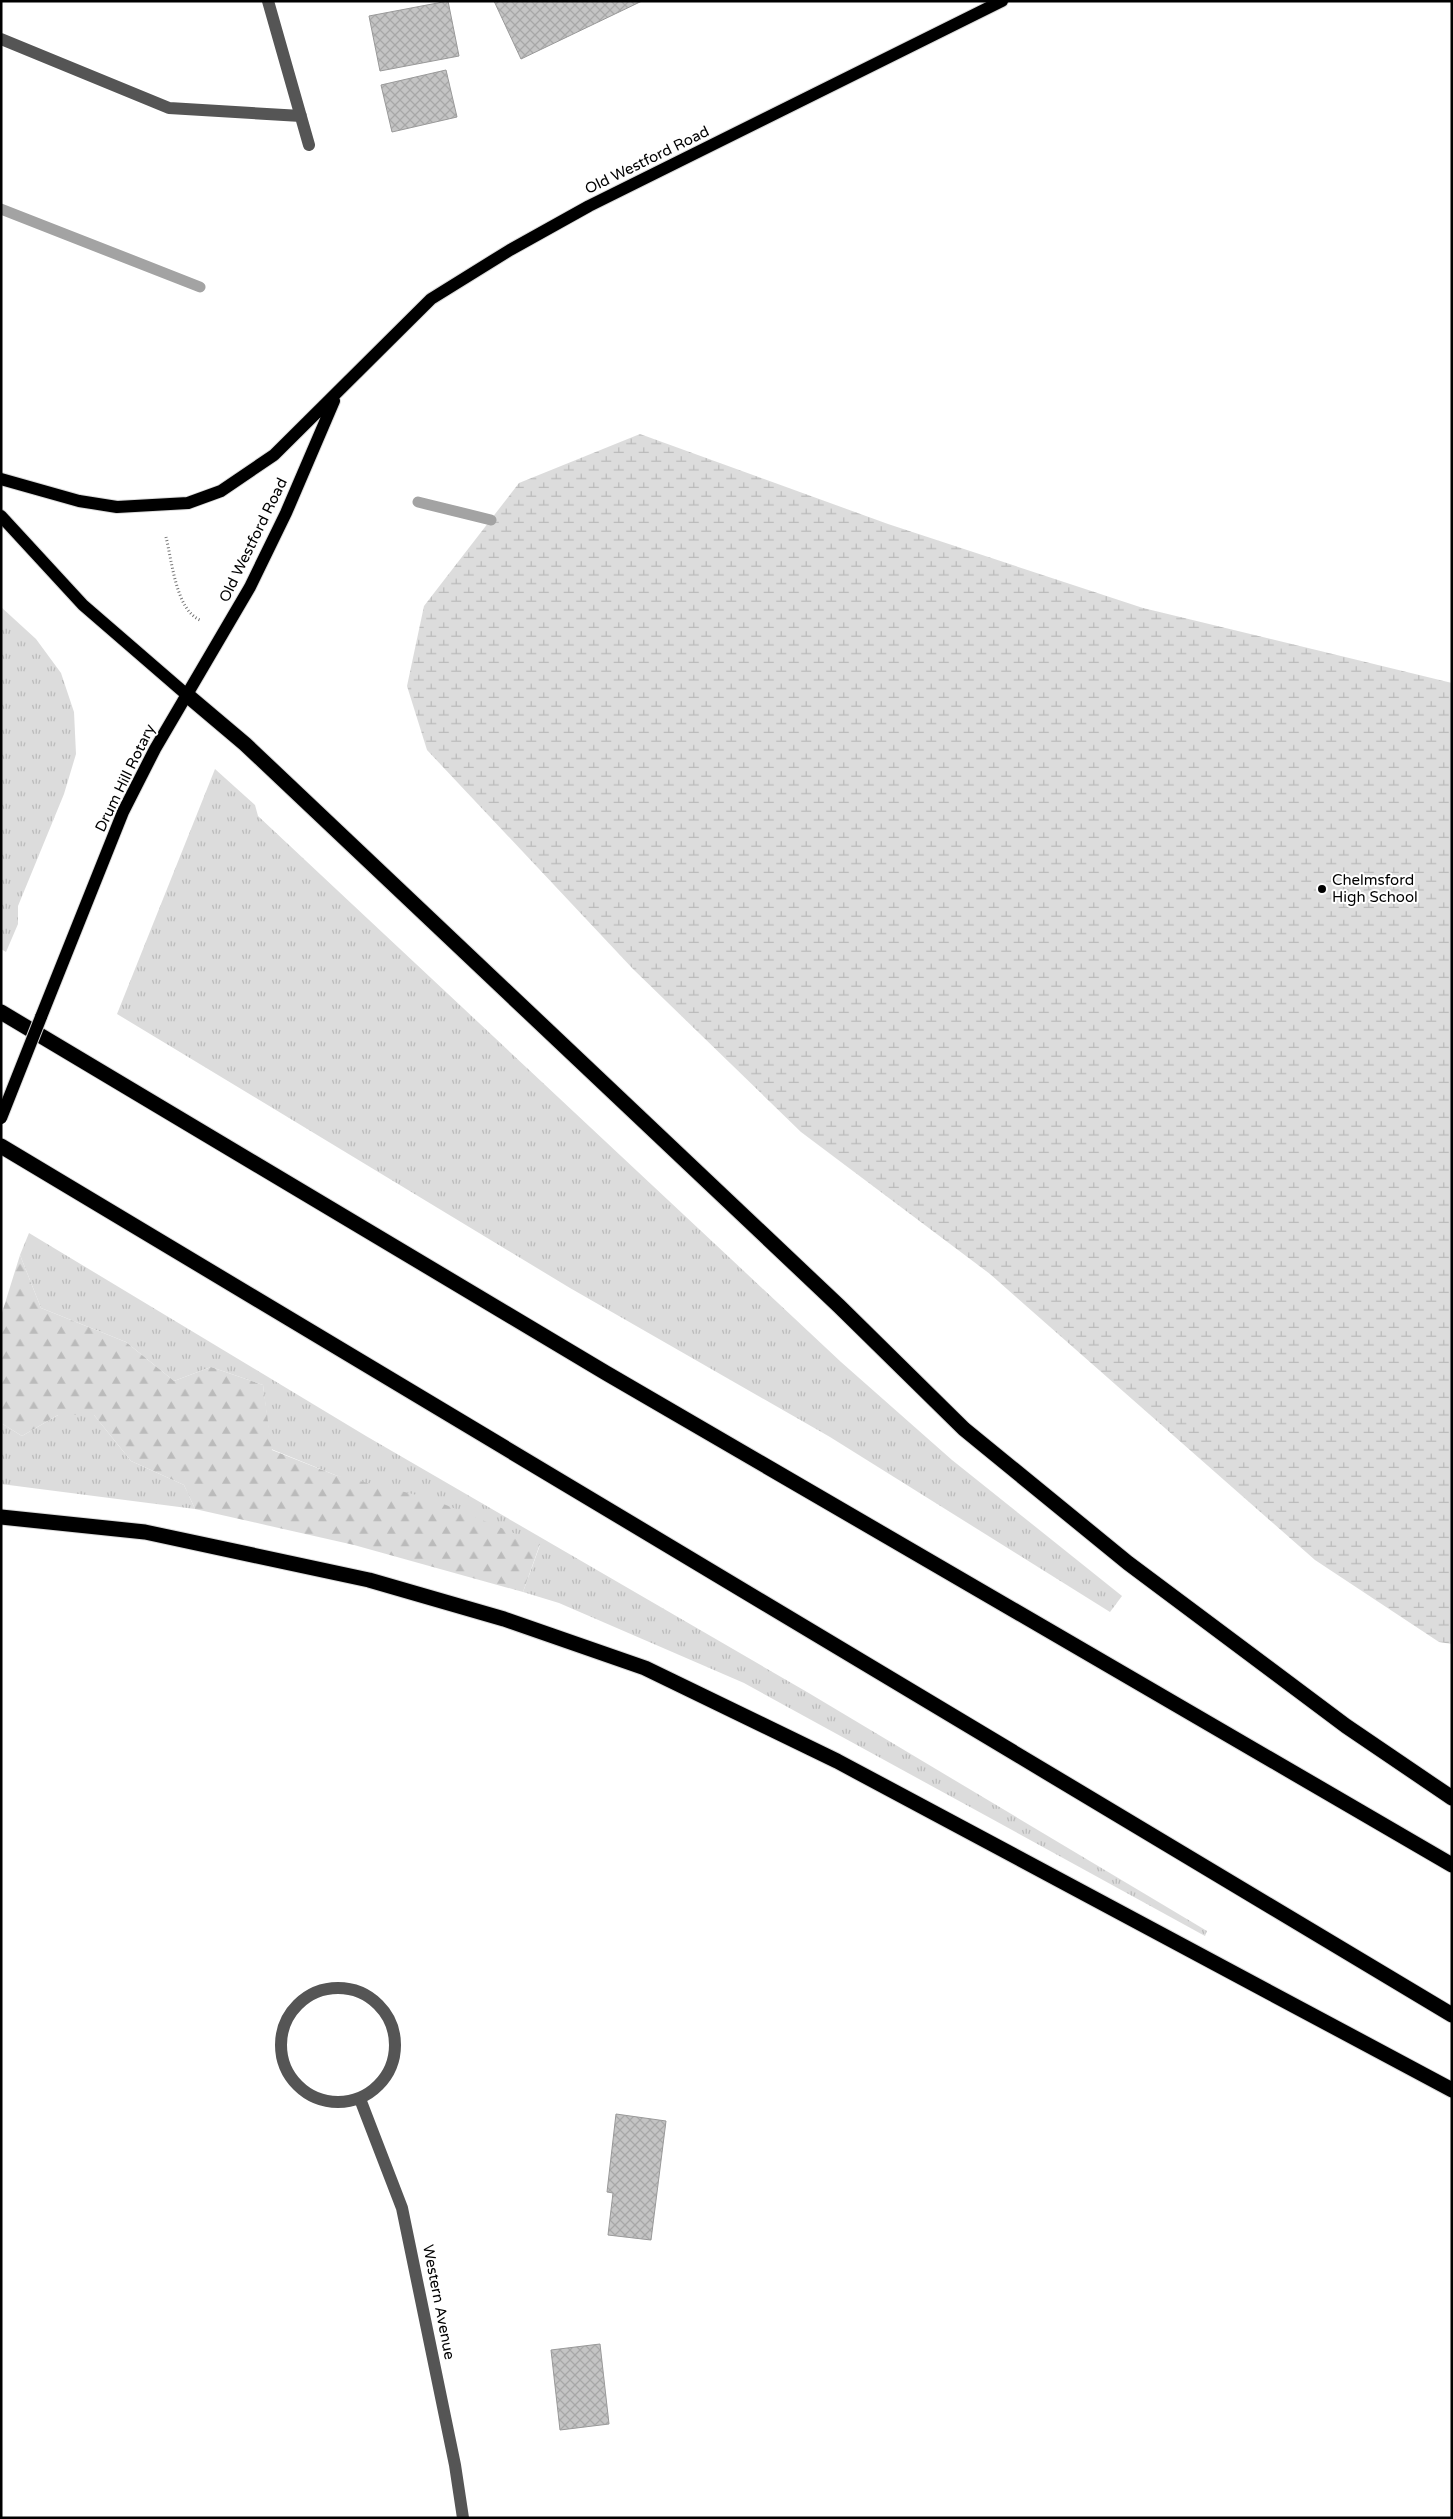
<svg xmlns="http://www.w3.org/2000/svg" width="1453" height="2519" viewBox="0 0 1453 2519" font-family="'Varela Round',sans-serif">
<defs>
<pattern id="grass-tufts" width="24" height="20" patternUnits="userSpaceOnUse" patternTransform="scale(1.25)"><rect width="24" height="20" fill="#dcdcdc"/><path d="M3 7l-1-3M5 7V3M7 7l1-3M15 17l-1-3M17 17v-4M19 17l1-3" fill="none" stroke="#bbb"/></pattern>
<pattern id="forest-firs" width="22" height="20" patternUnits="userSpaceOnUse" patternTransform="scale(1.25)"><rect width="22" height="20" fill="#dcdcdc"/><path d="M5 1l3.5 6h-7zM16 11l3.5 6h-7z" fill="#bbb"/></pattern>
<pattern id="wetland-marsh" width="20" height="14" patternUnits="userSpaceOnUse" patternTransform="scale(1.25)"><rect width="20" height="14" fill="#dcdcdc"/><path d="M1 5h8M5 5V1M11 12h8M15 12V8" fill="none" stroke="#bbb"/></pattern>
<pattern id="building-cross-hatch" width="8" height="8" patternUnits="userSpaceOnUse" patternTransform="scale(1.25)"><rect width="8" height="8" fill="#c4c4c4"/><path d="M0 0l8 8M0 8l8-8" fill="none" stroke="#a7a7a7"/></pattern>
</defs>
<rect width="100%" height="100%" fill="#fff"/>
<path fill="url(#grass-tufts)" d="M1,607L36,639L61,673L74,712L76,754L64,794L18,906V924L6,952L1,949Z
M215,769L255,805L258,816L841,1362L952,1460L1122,1596L1110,1612L830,1437L570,1288L117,1014Z
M29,1233L366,1436L807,1692L1207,1931L1205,1936L744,1683L559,1603L523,1592L540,1545L335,1475L271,1449L263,1385L211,1367L174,1381L126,1342L41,1308L20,1255Z
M58,1415H94L131,1461L184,1485L195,1509L1,1484V1423L22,1436Z"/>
<path fill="url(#forest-firs)" d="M20,1255L41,1308L126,1342L174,1381L211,1367L263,1385L272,1450L335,1475L429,1498L540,1544L523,1592L354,1545L195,1509L184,1485L131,1461L94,1415H58L22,1436L1,1423V1316Z"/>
<path fill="url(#wetland-marsh)" d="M640,434L888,524L1143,608L1452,683V1644L1439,1642L1315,1560L990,1274L801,1132L633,969L427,750L407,686L424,606L519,483Z"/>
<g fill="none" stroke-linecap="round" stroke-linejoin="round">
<path stroke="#a3a3a3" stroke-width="11" d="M1,209L200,287
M418,502L491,520"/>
</g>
<path fill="url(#building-cross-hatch)" stroke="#999" d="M448,1L459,56L380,71L369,16Z
M494,1H642L521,59Z
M446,70L457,117L392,132L381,85Z
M616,2114L666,2121L651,2240L608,2235L613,2193L607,2192Z
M600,2344L609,2424L560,2430L551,2350Z"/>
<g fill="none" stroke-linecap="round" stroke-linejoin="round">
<g stroke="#dbdbdb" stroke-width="14">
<path id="major" d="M1,479L79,501L117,507L188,503L221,491L274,455L431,299L510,250L589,206L1002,1
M1,516L83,605L187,695
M41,1017L123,812L155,749L250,587L286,513L334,401"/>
</g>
<g stroke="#dbdbdb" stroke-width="17">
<path id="highway" d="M187,695L245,744L839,1306L964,1429L1128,1563L1346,1726L1452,1798
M1,1012L606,1373L1452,1865
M1,1146L1452,2015
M1,1517L145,1532L369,1580L504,1619L645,1668L837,1761L1452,2090"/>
</g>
<path stroke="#777" stroke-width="3" stroke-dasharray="1 2.5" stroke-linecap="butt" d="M166,537C172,561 176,610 200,620"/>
<path stroke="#555" stroke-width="12" d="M268,1L309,145
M1,39L169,108L301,116
M281 2045a57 57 0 1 1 114 0a57 57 0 1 1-114 0Z
M360,2099L402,2208L455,2465L463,2518"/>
<use href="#major" stroke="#000" stroke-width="12"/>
<use href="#highway" stroke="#000" stroke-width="15"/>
<g stroke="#dbdbdb" stroke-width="14" stroke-linecap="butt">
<path id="major-bridge" d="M1,1118L41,1017"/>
</g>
<use href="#major-bridge" stroke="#000" stroke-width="12"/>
</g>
<circle fill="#000" stroke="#fff" stroke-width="2" cx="1322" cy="889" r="5"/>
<g text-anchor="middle" stroke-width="4" stroke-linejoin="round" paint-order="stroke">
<g font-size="15" fill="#000" stroke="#fff">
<text transform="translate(647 160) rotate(-26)" y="5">Old Westford Road</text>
<text transform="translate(253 540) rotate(-64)" y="5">Old Westford Road</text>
<text transform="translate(125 778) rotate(-64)" y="5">Drum Hill Rotary</text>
<text transform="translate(439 2302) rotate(79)" y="5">Western Avenue</text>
</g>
<g font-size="15" fill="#000" stroke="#fff" text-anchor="start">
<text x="1332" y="885">Chelmsford<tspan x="1332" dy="17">High School</tspan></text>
</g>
</g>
<rect width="1453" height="2519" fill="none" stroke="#000000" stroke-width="5"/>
</svg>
